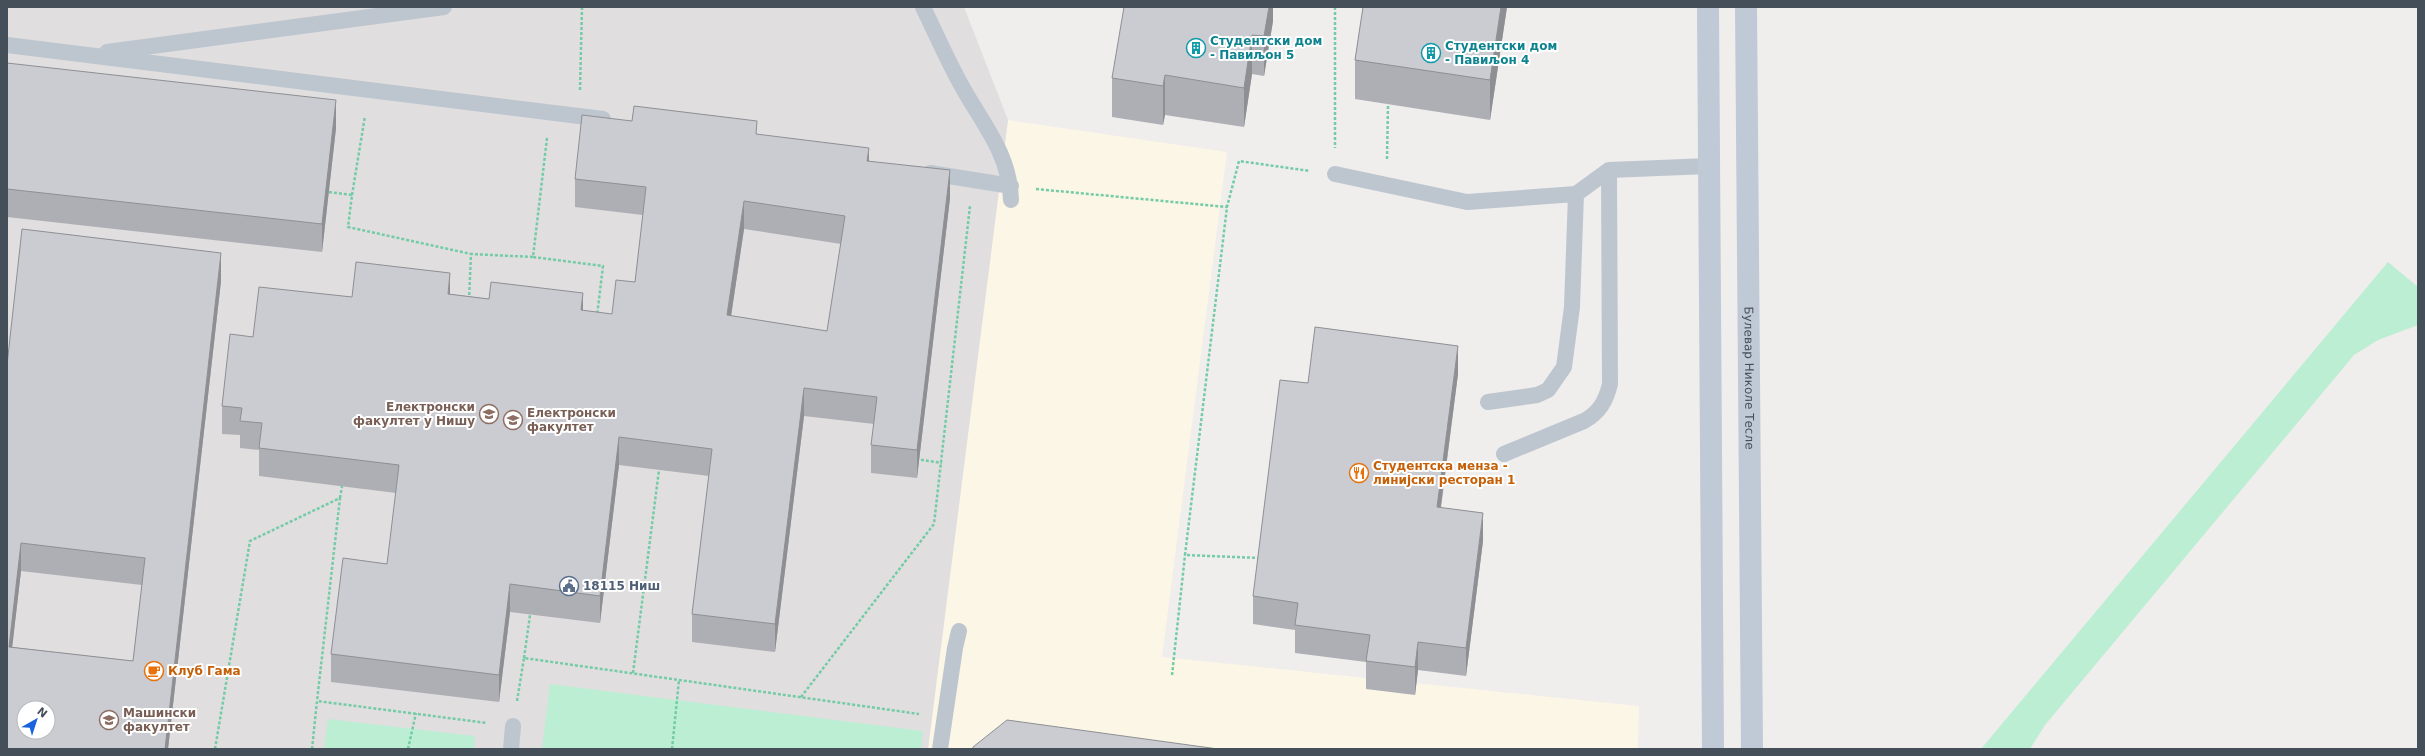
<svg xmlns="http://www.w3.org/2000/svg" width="2425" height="756" viewBox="0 0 2425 756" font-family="'DejaVu Sans',sans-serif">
<rect width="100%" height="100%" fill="#f0eded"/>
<path fill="#fbf6e5" d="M1008,120L1227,152L1162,657L1639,706L1638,749H928Z"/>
<path fill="#e1dedf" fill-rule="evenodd" d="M7,7H964L1008,120L928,749H7ZM24,708H48V732H24Z"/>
<path fill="#bbeed2" d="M2388,262L2418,287V325L2378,340L2354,355L2045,725L2030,749H1981Z
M550,684L923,731L921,749H542Z
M328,719L475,736L474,749H324Z"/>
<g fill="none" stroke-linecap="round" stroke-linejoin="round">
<path stroke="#73cca6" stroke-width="2.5" stroke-dasharray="3 2" stroke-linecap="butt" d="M1335,7V148
M580,90L582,7
M547,138L533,257L603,266L597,316
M1387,159L1388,104
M1036,189L1227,207
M329,192L352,195L348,227L471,254
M352,195L365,116
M469,300L471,254L533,257
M916,459L942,463
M340,498L342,486
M1260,558L1185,555L1227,207L1239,161L1310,171
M524,658L530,615
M633,673L659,470
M1172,675L1185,555
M801,697L934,524L970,206
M517,701L524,658L919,714
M215,749L250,541L340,498L317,701
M312,749L317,701L487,723
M408,749L416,713
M672,749L679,680"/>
<path stroke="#bdc6cf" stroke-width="16" d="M923,7C935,32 946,57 959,81C980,121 1010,152 1011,200
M7,45L603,119
M107,52L444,7
M930,173L1011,186
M1335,174L1467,202L1576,194L1609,170L1709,166
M1488,402L1537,395L1548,390L1564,367L1572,307L1576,194
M1504,454L1584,421C1599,413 1606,401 1610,384L1609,170
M511,749L513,726
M940,749L955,648L959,631"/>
<g stroke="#c0c9d6" stroke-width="22">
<path d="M1708,7L1713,749"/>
<path id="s1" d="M1746,7L1752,749"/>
</g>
</g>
<path fill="#aeafb5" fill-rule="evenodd" d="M1273,7V21L1264,76L1252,74L1244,127L1165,115L1163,125L1112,117V78Z
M1363,7H1507L1490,120L1355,99V60Z
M7,63L336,128L322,252L7,217Z
M632,121L757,134L869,161L950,198L917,478L871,473V445L874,424L804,416L775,652L692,642V614L709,476L619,465L600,623L510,612L499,702L331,682V654L387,564L396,493L259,476V450L240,448V435L222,434V406L253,337L352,297L450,294L612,314L635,282L643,215L575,207V179ZM744,229L841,244L827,331L731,316Z
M221,281L168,749H7V365ZM21,571L142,585L133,661L12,647Z
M1458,374L1441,508L1483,541L1466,676L1418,670L1415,695L1366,689V662L1295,653V630L1253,624V596Z"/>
<path fill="#8d8f93" d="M1269,7H1273V21L1264,76V36Z
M1501,7H1507L1490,120V80Z
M1252,35V74L1244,127V88Z
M1165,75V115L1163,125V86Z
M336,100V128L322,252V224Z
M869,148V175L867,161Z
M950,170V198L917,478V450Z
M744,201V229L727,343V315Z
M221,253V281L168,749H165Z
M450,273V301L448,294Z
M583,293V321L581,310Z
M1458,346V374L1437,535V507Z
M804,388V416L775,652V624Z
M619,437V465L600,623V596Z
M1483,513V541L1466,676V648Z
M21,543V571L9,675V647Z
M510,584V612L499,702V675Z
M1418,642V670L1415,695V667Z"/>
<path fill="#caccd2" stroke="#8d8f93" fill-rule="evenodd" d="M1124,7H1269L1264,36L1252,35L1244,88L1165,75L1163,86L1112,78Z
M1363,7H1501L1490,80L1355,60Z
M7,63L336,100L322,224L7,189Z
M634,106L757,121L756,134L869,148L867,161L950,170L917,450L871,445L877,397L804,388L775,624L692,614L712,449L619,437L600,596L510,584L499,675L331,654L343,558L387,564L399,465L259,448L262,423L240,421L242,408L222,406L230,334L253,337L259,287L352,297L356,262L450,273L448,294L489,299L491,282L583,293L581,310L612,314L616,280L635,282L646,187L575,179L582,115L632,121ZM744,201L845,216L827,331L727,315Z
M22,229L221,253L165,749H7V365ZM21,543L145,558L133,661L9,647ZM24,708H48V732H24Z
M1315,327L1458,346L1437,507L1483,513L1466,648L1418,642L1415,667L1366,661L1370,635L1295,625L1298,603L1253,596L1280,380L1308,383Z
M1007,720L1218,749H973V747Z"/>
<defs>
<g id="building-ring" transform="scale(1)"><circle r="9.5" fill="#fff" stroke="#0f9aa8" stroke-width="1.5"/><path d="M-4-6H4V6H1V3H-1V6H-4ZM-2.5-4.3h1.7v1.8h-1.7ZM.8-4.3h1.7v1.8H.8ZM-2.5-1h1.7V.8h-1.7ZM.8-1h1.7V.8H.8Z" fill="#0f9aa8"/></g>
<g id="university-ring" transform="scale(1)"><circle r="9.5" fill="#fff" stroke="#8d6e63" stroke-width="1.5"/><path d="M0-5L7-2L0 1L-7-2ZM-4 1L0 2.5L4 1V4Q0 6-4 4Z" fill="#8d6e63"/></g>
<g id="restaurant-ring" transform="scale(1)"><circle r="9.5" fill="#fff" stroke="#e8710a" stroke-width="1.5"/><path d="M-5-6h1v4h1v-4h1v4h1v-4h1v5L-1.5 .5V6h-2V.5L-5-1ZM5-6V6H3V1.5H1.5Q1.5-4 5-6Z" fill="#e8710a"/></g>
<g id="civic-ring" transform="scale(1)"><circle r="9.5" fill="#fff" stroke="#5c6f8a" stroke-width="1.5"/><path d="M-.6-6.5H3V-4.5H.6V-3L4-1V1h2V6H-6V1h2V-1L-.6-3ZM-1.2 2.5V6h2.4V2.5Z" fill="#5c6f8a"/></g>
<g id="cafe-ring" transform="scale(1)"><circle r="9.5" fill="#fff" stroke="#e8710a" stroke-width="1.5"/><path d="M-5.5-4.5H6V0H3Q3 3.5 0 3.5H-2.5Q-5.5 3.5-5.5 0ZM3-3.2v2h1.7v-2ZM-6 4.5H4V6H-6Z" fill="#e8710a"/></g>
</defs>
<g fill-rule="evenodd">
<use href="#building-ring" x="1196" y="48"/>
<use href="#building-ring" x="1431" y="53"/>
<use href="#university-ring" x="489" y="414"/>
<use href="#university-ring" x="513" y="420"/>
<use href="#restaurant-ring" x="1359" y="473"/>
<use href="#civic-ring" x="569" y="586"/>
<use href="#cafe-ring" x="154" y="671"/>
<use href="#university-ring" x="109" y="720"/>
</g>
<g text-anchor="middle" stroke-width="4" stroke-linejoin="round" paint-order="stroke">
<g font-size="12" font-weight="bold" fill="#0d838f" stroke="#fff" text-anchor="start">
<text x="1210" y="45">Студентски дом<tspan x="1210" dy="14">- Павиљон 5</tspan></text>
<text x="1445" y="50">Студентски дом<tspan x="1445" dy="14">- Павиљон 4</tspan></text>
</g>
<g font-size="12" fill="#454f5a" stroke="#fff">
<text dy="4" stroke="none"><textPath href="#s1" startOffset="371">Булевар Николе Тесле</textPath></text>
</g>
<g font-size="12" font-weight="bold" fill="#785e54" stroke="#fff" text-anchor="start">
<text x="475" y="411" text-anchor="end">Електронски<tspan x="475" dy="14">факултет у Нишу</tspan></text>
<text x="527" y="417">Електронски<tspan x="527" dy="14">факултет</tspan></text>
<text x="123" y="717">Машински<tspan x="123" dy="14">факултет</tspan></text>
</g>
<g font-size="12" font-weight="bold" fill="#c56008" stroke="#fff" text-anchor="start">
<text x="1373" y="470">Студентска менза -<tspan x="1373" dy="14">линијски ресторан 1</tspan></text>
<text x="168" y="675">Клуб Гама</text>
</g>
<g font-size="12" font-weight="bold" fill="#4e5e75" stroke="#fff" text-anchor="start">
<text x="583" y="590">18115 Ниш</text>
</g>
</g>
<rect width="2425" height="756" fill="none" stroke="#454f5a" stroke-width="16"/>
<g transform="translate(36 720) rotate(39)"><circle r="19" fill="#ffffff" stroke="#b5b9bd"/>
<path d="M0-3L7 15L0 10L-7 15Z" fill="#1a63dd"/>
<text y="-6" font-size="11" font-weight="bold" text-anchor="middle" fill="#454f5a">N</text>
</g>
</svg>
